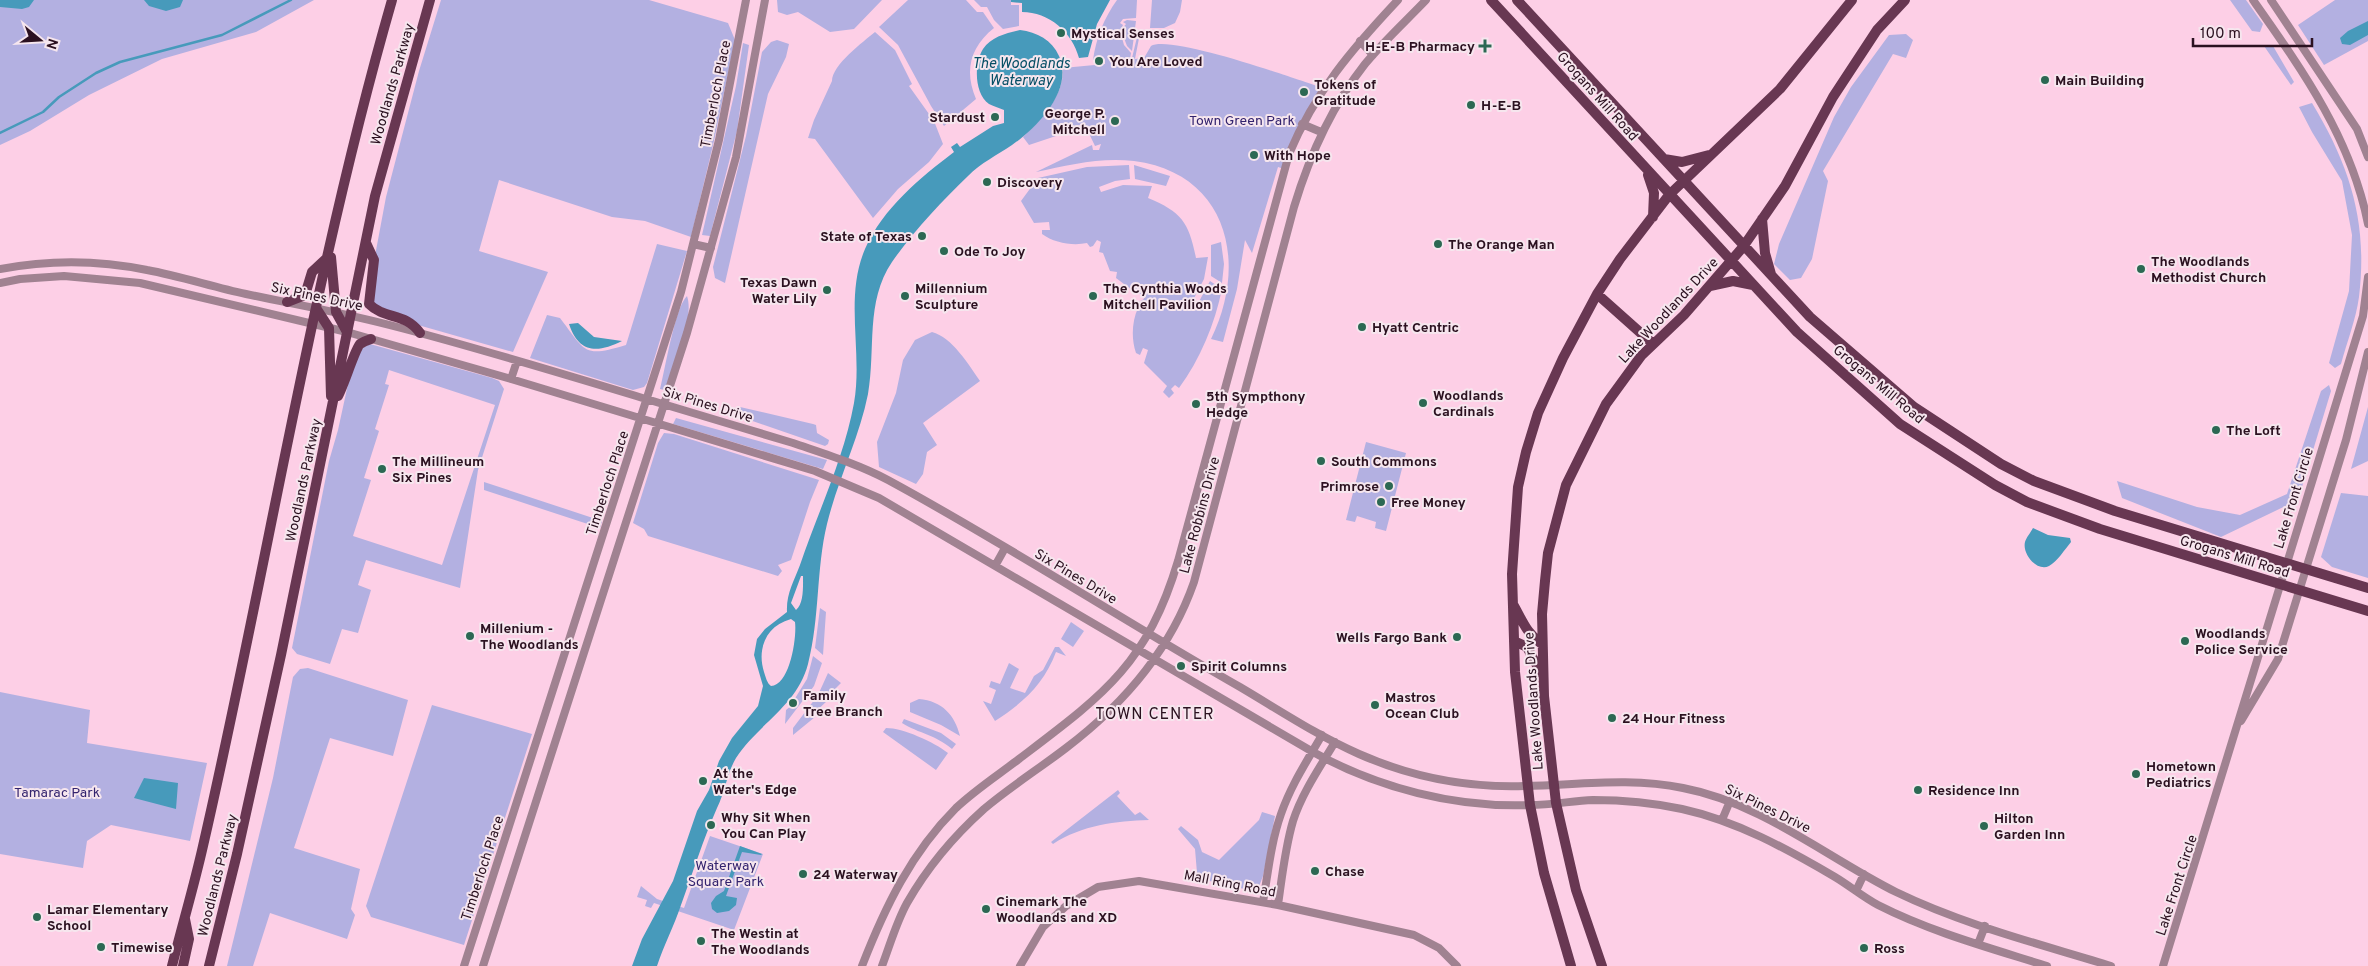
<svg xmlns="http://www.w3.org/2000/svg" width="2368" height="966" viewBox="0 0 2368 966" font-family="Overpass,sans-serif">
<rect width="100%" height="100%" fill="#fdcfe6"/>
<path fill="#b3b0e1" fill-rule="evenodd" d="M0,0H314L256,32L162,59L89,95L30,131L0,145Z
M441,0H649L728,23L735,40L714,141L691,237L645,221L612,217L499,180L479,251L548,272L513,352L376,313L369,288L386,197L419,71Z
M777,0H882L854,29L830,32L798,12L787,15L778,12Z
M908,0H966L977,12H983L994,28C970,47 964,71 976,99L944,126L931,106L898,45L879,27Z
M974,0H1011V5H1019V26L1003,29L994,20L987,7H981Z
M1117,0H1137L1136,18L1123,19L1120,23L1123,25L1120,31L1124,45L1131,53L1130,59L1132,58L1138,33H1140L1135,59L1144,58L1151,46C1170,34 1296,79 1323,88L1284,169L1278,167L1252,253L1245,240L1237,289L1223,342L1211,339C1249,262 1227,173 1134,161C1101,157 1068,165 1036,172L1092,145L1093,150H1099L1101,144L1095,146L1084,123L1062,134L1029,145L1023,137C1042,119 1064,96 1063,68L1105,64V59L1093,60C1096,38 1104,18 1117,0Z
M1152,0H1182L1180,12L1175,23L1164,28H1150Z
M2230,0H2246L2263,24L2260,32L2252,31Z
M2335,0H2368V41L2324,65L2298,25Z
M1127,20L1136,21L1132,51L1127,46L1121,30L1126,24L1123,22Z
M875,32L895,50L912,84L909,86L934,121L943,144L929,162L898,189L873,218L815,139L808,138L814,120L832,81C832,65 863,42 875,32Z
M1906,34L1913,40L1906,58L1893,54L1823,171L1828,181L1812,259L1801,278L1790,280L1774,264L1779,244L1834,117L1851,87L1889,35Z
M777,40L789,44L786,57L768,94L725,283L715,278L713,267L746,136L762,52L771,42Z
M743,43L749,45L737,131L710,236L702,235L736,86Z
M2264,46H2273L2294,82L2291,85Z
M2312,103C2350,166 2368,222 2359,297C2356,319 2347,342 2341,364L2335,368L2329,363L2349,291L2352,235L2342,181L2312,132L2299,107Z
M1129,165L1130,179L1115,181L1099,187L1101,192L1123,185L1152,186L1148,198C1182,212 1189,223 1196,258L1208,257L1204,279L1190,306L1195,309L1210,281L1222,289C1215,323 1200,360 1179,388L1175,385L1171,389L1174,393L1169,398L1163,392L1167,386L1144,363L1148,350L1143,348L1140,355L1136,353C1131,339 1132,321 1138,308L1135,304L1144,299L1142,294H1132V290L1116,278L1117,272L1110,271L1103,253L1099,252L1101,242L1097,240L1093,246L1090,247L1087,243C1073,246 1054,243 1042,234V230H1050L1049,222L1034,223L1021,201L1032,186L1035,188L1038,184L1036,181L1038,178L1087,167Z
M1134,165L1170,176L1166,186L1135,179Z
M1221,242L1224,264L1222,283L1211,276V245Z
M657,244L687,251L647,383L644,387L633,390L530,358L547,315L560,318C586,352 583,358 626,345Z
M687,296C695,319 672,367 665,390L660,389C665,370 675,307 687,296Z
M932,332C952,337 969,365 980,381L923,423L937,445L927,452L923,474L916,484L879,467L877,442L896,393L903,360L915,340Z
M370,344L492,378L499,381L504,389L478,470L460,588L366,560L358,585L371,590L358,633L342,629L330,664L297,654L292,648L329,461L338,430L355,352ZM389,370L495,405L442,565L353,536L371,480L364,478L379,431L375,429L389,385L385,384Z
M2329,385L2331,391L2298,500L2221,537L2122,498L2117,481L2197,507L2240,515L2287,494L2321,391Z
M740,407L813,424L816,425L817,433L829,440L828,444L825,446L741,417L736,410Z
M2368,407V461L2351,469Z
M676,418L827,460L823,469L673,424Z
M664,433L674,434L819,480L810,502L791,560L778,565L782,571L778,576L648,536L644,529L633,523L658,443Z
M1366,442L1406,453L1386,531L1375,528L1376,522L1357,516L1355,522L1346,520Z
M484,482L602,521L600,528L484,490Z
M2341,493L2368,496V578L2332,567L2321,557Z
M820,608L826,612L823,655L815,648Z
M1071,622L1084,631L1073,647L1061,639Z
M1055,647H1059L1066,656L1056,652C1044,684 1023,703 995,721L983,701L991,704L996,690L989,687L991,681L1000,684L1009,663L1019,669L1010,688L1025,693L1034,676L1043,670Z
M813,656L822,663L814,686L785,724L786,710L796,702L794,700L807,679Z
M308,668L408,700L393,756L330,738L294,848L360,869L351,909L355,915L347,939L270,913L253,966H227L273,778L293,677L300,669Z
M828,673L841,683L825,699L827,701L812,715L815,717L793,735V728L818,695Z
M0,692L90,710L87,743L207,763L190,841L111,825L87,841L83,868L0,854Z
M919,699C942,701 955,715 960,736L941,725L910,712V703Z
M432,705L532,734L464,945L371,917L366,906Z
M904,719L941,733L956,744L952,749C934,734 920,734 902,723Z
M886,728C903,728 934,742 948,753L936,770L883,732Z
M1118,790L1120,793L1117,796L1135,815L1140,812L1149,820C1116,821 1082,825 1053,844L1051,842Z
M1262,812L1275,816L1263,876L1258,889L1253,891L1201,879L1197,873L1195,849L1178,829L1181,826L1198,840L1202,852L1219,860L1259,820Z
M710,836L763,854L734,930L654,903L651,908L645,906L647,900L637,897L641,886L657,899L684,908Z"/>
<path fill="#479abb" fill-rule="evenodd" d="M0,0H34L29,7L22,9L0,7Z
M144,0H183L180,7L166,11L149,6Z
M1011,0H1110L1097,24L1088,57L1079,58C1072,32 1049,12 1022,12V3L1011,2Z
M2368,21V35L2350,45L2342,44L2340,38L2348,31Z
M1020,30C1037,32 1052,40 1059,56C1074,89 1038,127 1012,145C997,155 981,163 968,176C942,201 912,233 892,262C865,302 876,349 868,394C859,439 838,479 827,524C816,569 820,618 808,664C797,706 759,723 736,758C727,773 725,792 717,808C703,840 693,872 681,905C674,926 664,945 657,966H632L642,939L673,881L697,811L709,790L719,761L732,738L758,706L763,686L754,655L757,639L765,629L787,612C786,594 794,581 800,565C818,512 844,458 854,403C863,352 844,298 865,249C883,208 920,178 954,152L951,147L957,143L960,147L993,126L1004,123V110C999,108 993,106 989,104C974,93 974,64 983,49C991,37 1006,33 1020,30ZM801,576H803C803,586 804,604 796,610L791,603ZM791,619L795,622C797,637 790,685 771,686C767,683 766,678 764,672C757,650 765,626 791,619Z
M578,323L594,337L622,341C598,353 579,354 569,324Z
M2033,528L2048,535L2070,538L2071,542C2065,549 2057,562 2049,566C2037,572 2022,554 2025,542C2026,538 2031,532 2033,528Z
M144,778L178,783L176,809L134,798Z
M740,846L762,854L761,855L742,852L726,896L737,898L736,905L729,911L717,913L712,909L711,903L716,896L724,891Z"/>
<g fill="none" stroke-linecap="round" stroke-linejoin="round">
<path stroke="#479abb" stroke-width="2.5" d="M0,133L43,112L59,97L96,73L120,62L222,35L291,0"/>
<path stroke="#a08291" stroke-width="8" d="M2253,0C2303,71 2351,138 2368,224
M2271,0L2357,129L2368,157
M1360,41L1373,55
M1302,124L1321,132
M693,244L711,248
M0,269C47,260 99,260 147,270C180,276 213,287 246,294C298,305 350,314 401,328C489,351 576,378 663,404C706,417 750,430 793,443C825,454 858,464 888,480C1008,545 1122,620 1240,687C1279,710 1318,736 1359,754C1411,777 1468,788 1525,786C1578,785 1630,777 1683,788C1762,803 1826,857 1896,892C1964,925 2040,944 2111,966
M0,283L20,279L64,276L140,283L347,332L511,379L815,471L879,498L1313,752C1378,788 1455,808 1530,805C1551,805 1572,801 1593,800C1621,800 1654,803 1682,809C1737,821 1787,849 1835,877C1850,886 1863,897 1878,905C1931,932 1990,948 2047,966
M511,379L517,361
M995,566L1005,548
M2241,721L2278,659L2346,440L2368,352
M1722,820L1730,801
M1856,891L1864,874
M1263,902C1268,873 1271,842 1281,814C1291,785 1307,761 1322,735
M1278,905C1282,877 1285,848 1293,821C1302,793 1320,767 1335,742
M1978,944L1985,926
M464,966L681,292L719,140L746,0
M483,966L687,333L736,157L765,0
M862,966C885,907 911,853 956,808C975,790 998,775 1019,759C1102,696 1147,665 1178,561L1289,154C1315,92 1352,49 1398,0
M882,966C890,945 896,923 907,903C927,868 955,835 984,809C1010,787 1040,768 1066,748C1124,704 1170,651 1194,582L1294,207C1310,154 1331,107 1365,64C1384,41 1406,21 1426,0
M1020,966L1043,927L1066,906L1098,887L1139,881L1278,905L1414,935L1439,948L1457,966
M2163,966L2363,316L2368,277"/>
<path stroke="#683752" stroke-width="10" d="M1491,0L1797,332L1900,424L1995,485L2027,502L2100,529L2368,611
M1517,0L1810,317L1914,407L2001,464L2034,481L2115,511L2368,588
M1664,159L1682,162L1709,155
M1648,175L1654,193L1653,217
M1762,219L1765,253L1771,274
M366,243L374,260L369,304C385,320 405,312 420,333
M331,257L336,312L347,332
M1710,286L1733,281L1753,285
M1597,294L1652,343
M287,302L305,295L312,272L327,258
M316,308L329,328L331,396
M338,396C344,385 355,349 360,344C363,342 368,340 371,339
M1514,606C1523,622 1527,634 1542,644
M1514,641L1527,647L1541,673
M172,966C182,926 194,886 203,846C268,564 312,278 392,0
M183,966L189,939L185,919
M209,966L237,854L281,655L375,196L430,0
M1571,966L1544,873L1530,805L1515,672L1512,574L1518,487L1526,452L1538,413L1563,358L1597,294L1620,259L1669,195L1780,89L1852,0
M1602,966L1576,890L1556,803L1544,696L1542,614L1545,581L1548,553L1566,485L1606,404L1641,356L1684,315L1743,247L1785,186L1833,97L1877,30L1905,0"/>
</g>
<g fill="#2c6853" stroke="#f6e6ee" stroke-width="2">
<circle cx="1061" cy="33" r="5"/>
<path d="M1482.5 38.5h5v5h5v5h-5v5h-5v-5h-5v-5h5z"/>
<circle cx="1099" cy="61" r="5"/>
<circle cx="2045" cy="80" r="5"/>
<circle cx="1304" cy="92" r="5"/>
<circle cx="1471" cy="105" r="5"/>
<circle cx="995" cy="117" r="5"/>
<circle cx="1115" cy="121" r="5"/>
<circle cx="1254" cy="155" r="5"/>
<circle cx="987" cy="182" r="5"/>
<circle cx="922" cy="236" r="5"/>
<circle cx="1438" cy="244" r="5"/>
<circle cx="944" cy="251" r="5"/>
<circle cx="2141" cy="269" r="5"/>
<circle cx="827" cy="290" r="5"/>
<circle cx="905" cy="296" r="5"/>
<circle cx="1093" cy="296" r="5"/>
<circle cx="1362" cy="327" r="5"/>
<circle cx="1423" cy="403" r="5"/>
<circle cx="1196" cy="404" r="5"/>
<circle cx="2216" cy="430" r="5"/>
<circle cx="1321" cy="461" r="5"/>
<circle cx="382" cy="469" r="5"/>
<circle cx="1389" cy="486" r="5"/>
<circle cx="1381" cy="502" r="5"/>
<circle cx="470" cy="636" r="5"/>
<circle cx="1457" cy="637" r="5"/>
<circle cx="2185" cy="641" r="5"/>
<circle cx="1181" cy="666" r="5"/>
<circle cx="793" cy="703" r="5"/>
<circle cx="1375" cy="705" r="5"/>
<circle cx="1612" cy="718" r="5"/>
<circle cx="2136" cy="774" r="5"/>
<circle cx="703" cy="781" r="5"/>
<circle cx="1918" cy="790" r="5"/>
<circle cx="711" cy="825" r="5"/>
<circle cx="1984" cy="826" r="5"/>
<circle cx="1315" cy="871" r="5"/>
<circle cx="803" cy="874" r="5"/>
<circle cx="986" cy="909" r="5"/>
<circle cx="37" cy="917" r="5"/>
<circle cx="701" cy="941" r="5"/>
<circle cx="101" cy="947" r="5"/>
<circle cx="1864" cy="948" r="5"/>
</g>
<g text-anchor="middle" stroke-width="4" stroke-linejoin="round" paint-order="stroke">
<g font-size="14" font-weight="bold" fill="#2b1120" stroke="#f6e6ee" text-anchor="start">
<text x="1071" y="38">Mystical Senses</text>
<text x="1475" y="51" text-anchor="end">H-E-B Pharmacy</text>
<text x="1109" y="66">You Are Loved</text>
<text x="2055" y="85">Main Building</text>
<text x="1314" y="89">Tokens of<tspan x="1314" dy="16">Gratitude</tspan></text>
<text x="1481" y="110">H-E-B</text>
<text x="1105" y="118" text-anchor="end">George P.<tspan x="1105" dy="16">Mitchell</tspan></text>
<text x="985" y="122" text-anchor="end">Stardust</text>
<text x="1264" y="160">With Hope</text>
<text x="997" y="187">Discovery</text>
<text x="912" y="241" text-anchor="end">State of Texas</text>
<text x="1448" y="249">The Orange Man</text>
<text x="954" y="256">Ode To Joy</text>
<text x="2151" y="266">The Woodlands<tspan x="2151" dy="16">Methodist Church</tspan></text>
<text x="817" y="287" text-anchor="end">Texas Dawn<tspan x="817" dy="16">Water Lily</tspan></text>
<text x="915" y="293">Millennium<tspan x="915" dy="16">Sculpture</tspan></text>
<text x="1103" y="293">The Cynthia Woods<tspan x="1103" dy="16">Mitchell Pavilion</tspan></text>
<text x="1372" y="332">Hyatt Centric</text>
<text x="1433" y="400">Woodlands<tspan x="1433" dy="16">Cardinals</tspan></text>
<text x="1206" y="401">5th Sympthony<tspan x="1206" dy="16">Hedge</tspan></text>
<text x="2226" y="435">The Loft</text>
<text x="392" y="466">The Millineum<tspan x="392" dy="16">Six Pines</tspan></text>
<text x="1331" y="466">South Commons</text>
<text x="1379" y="491" text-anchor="end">Primrose</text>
<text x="1391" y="507">Free Money</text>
<text x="480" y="633">Millenium -<tspan x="480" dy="16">The Woodlands</tspan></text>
<text x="2195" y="638">Woodlands<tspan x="2195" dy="16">Police Service</tspan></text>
<text x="1447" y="642" text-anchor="end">Wells Fargo Bank</text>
<text x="1191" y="671">Spirit Columns</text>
<text x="803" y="700">Family<tspan x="803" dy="16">Tree Branch</tspan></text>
<text x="1385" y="702">Mastros<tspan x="1385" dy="16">Ocean Club</tspan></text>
<text x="1622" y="723">24 Hour Fitness</text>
<text x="2146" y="771">Hometown<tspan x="2146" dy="16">Pediatrics</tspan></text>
<text x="713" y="778">At the<tspan x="713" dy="16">Water's Edge</tspan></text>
<text x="1928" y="795">Residence Inn</text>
<text x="721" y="822">Why Sit When<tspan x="721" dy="16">You Can Play</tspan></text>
<text x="1994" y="823">Hilton<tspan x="1994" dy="16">Garden Inn</tspan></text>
<text x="1325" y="876">Chase</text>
<text x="813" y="879">24 Waterway</text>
<text x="996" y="906">Cinemark The<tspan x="996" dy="16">Woodlands and XD</tspan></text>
<text x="47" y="914">Lamar Elementary<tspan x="47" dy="16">School</tspan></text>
<text x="711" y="938">The Westin at<tspan x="711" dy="16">The Woodlands</tspan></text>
<text x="111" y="952">Timewise</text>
<text x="1874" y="953">Ross</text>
</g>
<g font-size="14" fill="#2b1120" stroke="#f6e6ee">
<text transform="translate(392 84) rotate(-74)" y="5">Woodlands Parkway</text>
<text transform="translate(715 94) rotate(-79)" y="5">Timberloch Place</text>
<text transform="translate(1598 96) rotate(48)" y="5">Grogans Mill Road</text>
<text transform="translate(317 296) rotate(12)" y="5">Six Pines Drive</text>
<text transform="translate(1668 310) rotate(-47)" y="5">Lake Woodlands Drive</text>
<text transform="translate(1879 384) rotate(40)" y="5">Grogans Mill Road</text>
<text transform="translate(708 404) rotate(17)" y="5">Six Pines Drive</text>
<text transform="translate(303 480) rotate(-78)" y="5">Woodlands Parkway</text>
<text transform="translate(607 483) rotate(-72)" y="5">Timberloch Place</text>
<text transform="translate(2293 498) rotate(-73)" y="5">Lake Front Circle</text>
<text transform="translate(1199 515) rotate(-75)" y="5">Lake Robbins Drive</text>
<text transform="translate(2235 556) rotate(17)" y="5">Grogans Mill Road</text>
<text transform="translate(1076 576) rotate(31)" y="5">Six Pines Drive</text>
<text transform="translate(1533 701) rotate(-94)" y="5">Lake Woodlands Drive</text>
<text transform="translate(1768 808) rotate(26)" y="5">Six Pines Drive</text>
<text transform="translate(482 868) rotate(-72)" y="5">Timberloch Place</text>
<text transform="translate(217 875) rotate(-76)" y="5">Woodlands Parkway</text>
<text transform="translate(1230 883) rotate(11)" y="5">Mall Ring Road</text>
<text transform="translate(2176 885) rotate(-72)" y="5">Lake Front Circle</text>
</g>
<g font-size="14" fill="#33236e" stroke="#f6e6ee">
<text x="1242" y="125">Town Green Park</text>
<text x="57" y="797">Tamarac Park</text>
<text x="726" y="870">Waterway<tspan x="726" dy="16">Square Park</tspan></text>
</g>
<g font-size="15" font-style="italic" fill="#054e65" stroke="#f6e6ee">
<text x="1021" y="68">The Woodlands<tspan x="1021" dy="17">Waterway</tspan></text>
</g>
<g font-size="16" letter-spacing="1" fill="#2b1120" stroke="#f6e6ee">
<text x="1155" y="719">TOWN CENTER</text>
</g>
</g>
<g transform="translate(40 40) rotate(108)" stroke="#f6e6ee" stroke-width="4" paint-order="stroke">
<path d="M0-4L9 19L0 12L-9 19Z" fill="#2b1120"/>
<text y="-8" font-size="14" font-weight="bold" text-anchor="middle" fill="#2b1120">N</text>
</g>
<path d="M2193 38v8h119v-8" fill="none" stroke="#2b1120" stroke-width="2.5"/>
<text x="2200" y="38" font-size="15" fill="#2b1120" stroke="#f6e6ee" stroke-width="4" paint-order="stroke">100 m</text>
</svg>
